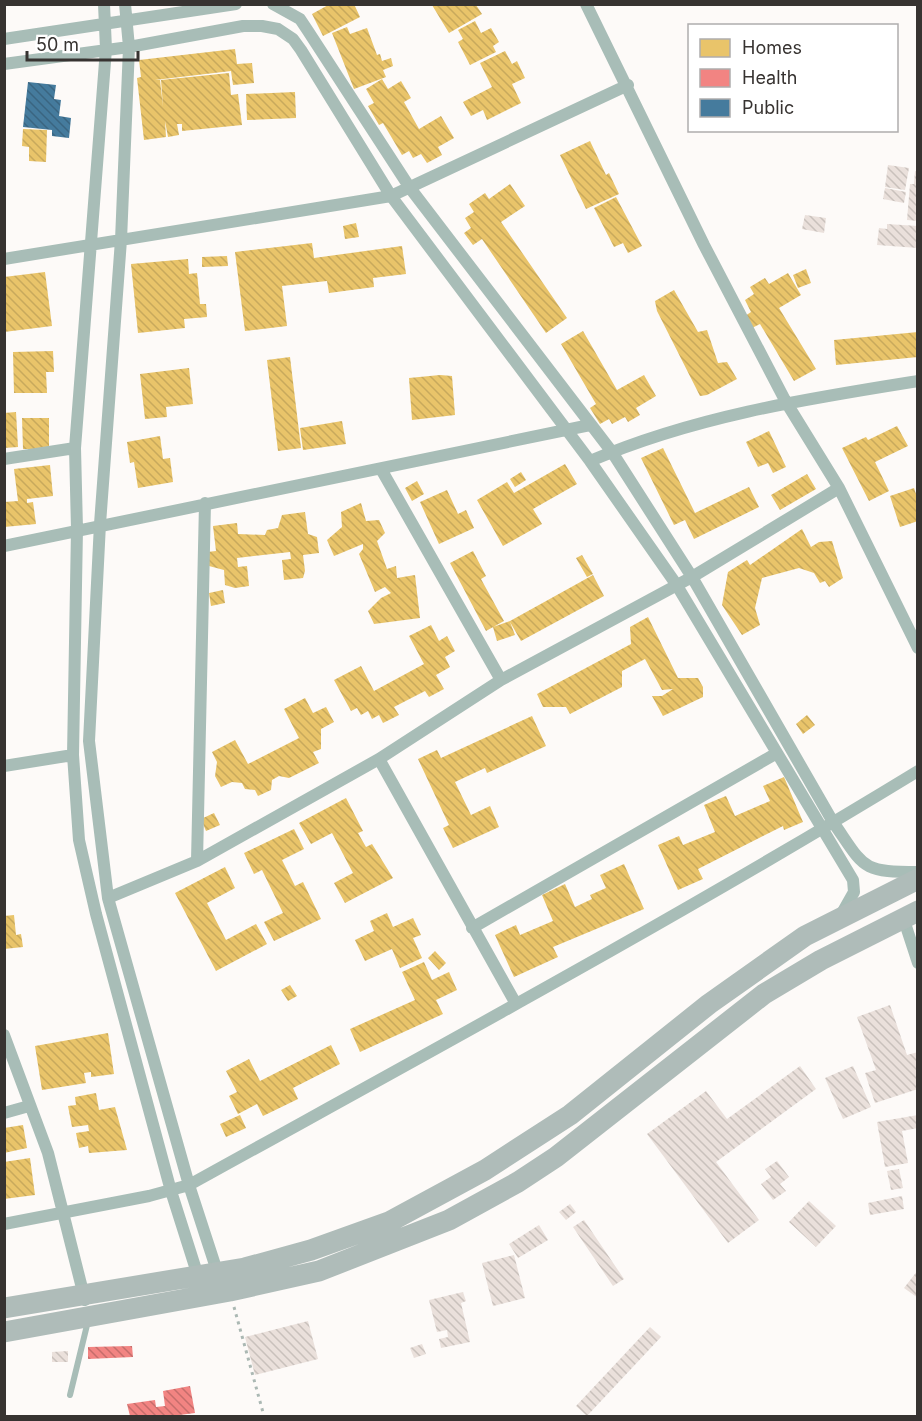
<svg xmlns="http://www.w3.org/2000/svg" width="922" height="1421" viewBox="0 0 922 1421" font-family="Inter,sans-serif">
<defs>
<pattern id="homes-back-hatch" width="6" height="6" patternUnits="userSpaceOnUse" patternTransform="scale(1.5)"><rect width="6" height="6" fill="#e9c46a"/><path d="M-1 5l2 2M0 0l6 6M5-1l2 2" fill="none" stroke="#c8a95c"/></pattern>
<pattern id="health-back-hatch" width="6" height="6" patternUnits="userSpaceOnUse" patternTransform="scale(1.5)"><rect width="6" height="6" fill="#f28482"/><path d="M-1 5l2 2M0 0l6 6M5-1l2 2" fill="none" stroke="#c56d6b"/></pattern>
<pattern id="public-back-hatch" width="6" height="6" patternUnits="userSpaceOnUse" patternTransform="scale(1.5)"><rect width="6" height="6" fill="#457b9d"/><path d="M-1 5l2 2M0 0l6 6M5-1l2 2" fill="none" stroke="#3a6581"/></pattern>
<pattern id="building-back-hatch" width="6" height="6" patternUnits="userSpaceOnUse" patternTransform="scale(1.5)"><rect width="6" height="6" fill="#eae0db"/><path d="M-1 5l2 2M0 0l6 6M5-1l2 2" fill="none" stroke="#c9c1bc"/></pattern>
</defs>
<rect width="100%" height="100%" fill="#fdfaf8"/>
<path fill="url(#homes-back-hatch)" d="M330,4H354L360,17L323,36L312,14Z
M432,5H476L482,14L449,33Z
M475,21L481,33L491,28L499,42L493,46L496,52L470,65L458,42L463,39L458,30Z
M347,27L350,34L367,28L377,55L380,54L382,61L391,58L393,66L383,70L386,77L354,89L332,33Z
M235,49L237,64L252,63L254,83L233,85L231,71L155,80H160L163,107L161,80L229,73L231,95L238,94L242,125L182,131V124H177L179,135L168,137L165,121L166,137L144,140L137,78L141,77L139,60Z
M505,51L512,64L517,61L525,78L512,84L521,103L487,120L483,110L471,116L463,102L492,87L480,63Z
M382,79L388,89L401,81L411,98L404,102L419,129L441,116L454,138L438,147L442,155L427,163L421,154L413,158L409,151L402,155L383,123L379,125L368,106L374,103L366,89Z
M295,92L296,118L247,120L246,94Z
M23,129L47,130L46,162L29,161V147L22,146Z
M590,141L606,175L609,173L619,194L586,209L560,155Z
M510,184L525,206L501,222L567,318L546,333L482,239L473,245L464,233L471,228L465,218L474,212L469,204L485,193L489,199Z
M616,197L642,246L628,253L623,243L614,247L594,208Z
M356,223L359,237L345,239L343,226Z
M312,243L314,258L402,246L406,274L373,278L374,287L329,293L327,281L282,286L287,326L245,331L235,252Z
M227,256L228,266L202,267V257Z
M188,259L189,274L197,273L200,304H206L207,317L184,319L185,328L138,333L131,264Z
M806,269L811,283L798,288L793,275Z
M45,272L52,326L4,332V277Z
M788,273L801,295L779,308L816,369L794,381L760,324L752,328L745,316L751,312L745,300L754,294L750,287L765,278L769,284Z
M674,290L698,332L707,330L718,363L727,362L737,379L707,395L700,396L657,311L655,301Z
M583,331L617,390L644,375L656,396L636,408L640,415L628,422L625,417L612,424L609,419L600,424L590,408L596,404L561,344Z
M918,332V357L836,365L834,340Z
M53,351L54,372H46L47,393H14L13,352Z
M290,357L301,448L278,451L267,360Z
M189,368L193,404L166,407L167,417L145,419L140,374Z
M440,375L452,376L455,415L412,420L409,378Z
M16,412L18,447L4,448V413Z
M22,418H49V449H23Z
M342,421L346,444L303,450L300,428Z
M897,426L908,446L875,462L889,491L869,501L842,448L866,437L868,440Z
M769,431L786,467L773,473L768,463L758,467L746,442Z
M160,436L163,459L170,458L173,482L138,488L134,462L130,463L127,442Z
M663,448L695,513L749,487L759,507L694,539L685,520L674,525L641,458Z
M565,464L577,484L533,509L542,524L503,546L477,500L507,482L514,493Z
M50,465L53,496L27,499V503L33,502L36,524L4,527V502L18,501L14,469Z
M521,472L526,480L515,487L510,479Z
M807,474L816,489L780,510L771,495Z
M417,481L424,494L412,501L405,488Z
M914,488L918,500V521L900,527L890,496Z
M447,490L458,514L466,510L474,528L439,544L420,502Z
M361,503L366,521L379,520L385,533L377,541L387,569L396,566L397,578L415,575L420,618L374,624L368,611L381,598L391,593L385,587L375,592L359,554L363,549V544L334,556L327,540L342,527L341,512Z
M305,512L308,534L317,537L319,553L303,555L305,571L303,578L284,580L282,560L291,559L290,552L237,558L238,567L247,566L249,586L235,588L225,585L224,570L209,566L207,552L216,551L213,526L237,523L238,534L265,535L267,530L278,528L282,515Z
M802,529L811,547L819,542L832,541L843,578L829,587L825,581L820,583L814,573L799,568L762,578L755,608L760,625L742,635L722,605L728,572L747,560L750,565Z
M473,551L486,576L481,579L504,621L486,631L450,563Z
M582,555L593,574L587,577L576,558Z
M593,575L604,596L521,641L510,622L515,635L497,641L493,627L510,621Z
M223,590L225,603L211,606L209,593Z
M648,617L678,678H698L703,687V697L663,716L652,696H662L673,689L662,690L645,659L622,671V687L570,714L566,707H543L537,694L631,644L630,627Z
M431,625L439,641L447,636L455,651L445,657L450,667L436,675L444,689L429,697L425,691L394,707L399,715L383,723L379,715L372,719L368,711L361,715L357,708L351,711L334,680L361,666L374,691L424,664L409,636Z
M305,698L313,713L326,707L334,722L321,729V749L313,752L319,763L289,778L279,776L272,780L271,790L258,796L255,790L245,789L242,783L232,782L221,787L215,776L217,762L212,752L235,740L248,764L299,738L284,709Z
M807,715L815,725L803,734L796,724Z
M532,716L546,746L487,773L485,768L455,782L471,815L490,806L499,827L453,848L443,828L449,825L418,759L437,750L441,758Z
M784,777L803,822L784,830L783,826L698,869L703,879L678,890L658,845L679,836L683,845L715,832L704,805L726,796L735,816L770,801L763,786Z
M346,798L363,831L358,833L366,847L372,844L393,878L345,903L334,883L353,873L332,833L311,844L299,823Z
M214,813L220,825L206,831L201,819Z
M294,829L304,849L282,860L295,886L303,882L321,919L274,941L264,922L283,913L262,870L254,874L244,853Z
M624,864L644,909L553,947L558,957L514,977L495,935L516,925L520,935L553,921L542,895L565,884L575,907L592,899L590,895L606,888L600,875Z
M225,867L235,888L207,903L226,940L256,924L267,944L216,971L175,893Z
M387,913L393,927L413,918L421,935L413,938L422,958L400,968L392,949L365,961L355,940L374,931L370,921Z
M14,915L16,935L21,934L23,947L4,949V916Z
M435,951L446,963L439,970L428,958Z
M424,962L432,980L449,972L457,990L436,1000L443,1014L360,1052L350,1029L415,1000L402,972Z
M290,985L297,996L288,1001L281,990Z
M108,1033L114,1074L91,1077V1072L84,1073L86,1083L42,1090L35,1046Z
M331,1045L340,1064L293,1088L298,1099L263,1116L257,1104L238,1114L229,1096L237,1092L226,1071L249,1059L260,1081Z
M96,1093L99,1110L115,1107L127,1150L89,1153L88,1146L79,1148L76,1133L89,1131L88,1125L72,1127L68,1106L76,1105L75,1097Z
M240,1115L246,1128L226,1137L220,1124Z
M23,1125L27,1148L4,1153V1128Z
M30,1158L35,1195L4,1199V1162Z"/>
<path fill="url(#health-back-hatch)" d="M132,1346L133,1357L88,1359V1347Z
M190,1386L195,1413L172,1416H130L127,1404L155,1400L156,1407L165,1406L163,1391Z"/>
<path fill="url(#public-back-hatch)" d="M28,82L56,85L54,99L61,100L59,116L71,118L69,138L52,136V130L23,127Z"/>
<path fill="url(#building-back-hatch)" d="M888,165L909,168L905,190L885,187Z
M915,171L918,172V221L907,220L910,184H914Z
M885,188L906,192L904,203L883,199Z
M805,215L826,218L824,233L802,229Z
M887,224L918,226V248L877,245L879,228L887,229Z
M890,1005L907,1055L918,1052V1089L875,1103L865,1073L876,1070L857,1017Z
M800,1066L816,1089L716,1162L759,1220L728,1243L647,1134L706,1091L727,1119Z
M853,1066L871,1107L843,1119L825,1078Z
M918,1115V1128L902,1131L908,1163L885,1167L877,1122Z
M777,1161L789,1177L780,1184L786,1191L773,1200L761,1184L771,1177L765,1169Z
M899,1169L903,1188L891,1190L887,1171Z
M902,1196L904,1209L870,1215L868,1203Z
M809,1201L836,1226L816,1247L789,1222Z
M570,1204L576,1212L566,1220L559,1212Z
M584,1220L624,1279L613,1286L573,1227Z
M539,1225L548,1240L518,1258L509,1244Z
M514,1255L525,1298L493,1306L482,1263Z
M918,1270V1298L904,1288Z
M463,1292L466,1301L461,1303L470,1342L441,1348L439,1339L448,1337L447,1330L437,1332L429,1300Z
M308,1321L318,1359L255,1375L245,1337Z
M650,1327L661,1337L587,1416L576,1406Z
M422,1344L426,1354L414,1358L410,1348Z
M68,1351V1362H52V1352Z"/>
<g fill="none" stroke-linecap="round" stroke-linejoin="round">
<path stroke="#abb8b3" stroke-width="3" stroke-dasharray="3 4.5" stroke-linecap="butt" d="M234,1307L264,1416"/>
<path stroke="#a8bdb7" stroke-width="6" d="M70,1395L88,1321"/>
<path stroke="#a8bdb7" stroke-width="12" d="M104,4L106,49L75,448L77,529L73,755L79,840L96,914L171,1191L198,1276
M125,4L129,47L121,240L100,524L89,741L108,898L189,1185L217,1271
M273,4L300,19L308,31L410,188L612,452L692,577L833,822C865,868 860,872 918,872
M586,4L704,245L786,402L839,488L918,648
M4,39L236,4
M4,64L129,47L243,26H262L278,29L293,39L301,50L391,196L590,461L676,584L853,880L854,892L841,915
M4,259L391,196L628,85
M4,459L75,448
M590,461C695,416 805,399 918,381
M381,469L501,680
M4,546L590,425
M379,759L516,1004
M4,766L73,755
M197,861L205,503
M108,898L197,861L379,759L501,680L692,577L839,488
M903,917L918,963
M472,928L777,753
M4,1035L48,1153L85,1300
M4,1113L29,1106
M4,1224L149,1196L189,1185C433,1050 679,917 918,771"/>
<path stroke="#afbcb9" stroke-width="21" d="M4,1308L245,1268L311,1250L389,1222L485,1170L570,1115L709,1004L805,936L918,879
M4,1332L230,1291L319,1271L449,1220L518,1182L556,1157L764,994L821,960L918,911"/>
</g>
<rect width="922" height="1421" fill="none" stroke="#373331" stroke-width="12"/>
<rect x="688" y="24" width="210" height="108" fill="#ffffff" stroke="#afadad" stroke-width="1.5"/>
<rect x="700" y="39" width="30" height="18" fill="#e9c46a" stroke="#afadad" stroke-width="1.5"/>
<text x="742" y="54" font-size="18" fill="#373331">Homes</text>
<rect x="700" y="69" width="30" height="18" fill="#f28482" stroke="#afadad" stroke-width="1.5"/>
<text x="742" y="84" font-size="18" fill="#373331">Health</text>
<rect x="700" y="99" width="30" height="18" fill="#457b9d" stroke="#afadad" stroke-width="1.5"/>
<text x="742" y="114" font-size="18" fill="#373331">Public</text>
<path d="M27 51v9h111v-9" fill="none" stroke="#373331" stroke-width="3"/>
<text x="36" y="51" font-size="18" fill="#373331" stroke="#ffffff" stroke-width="4.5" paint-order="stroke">50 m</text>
</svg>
